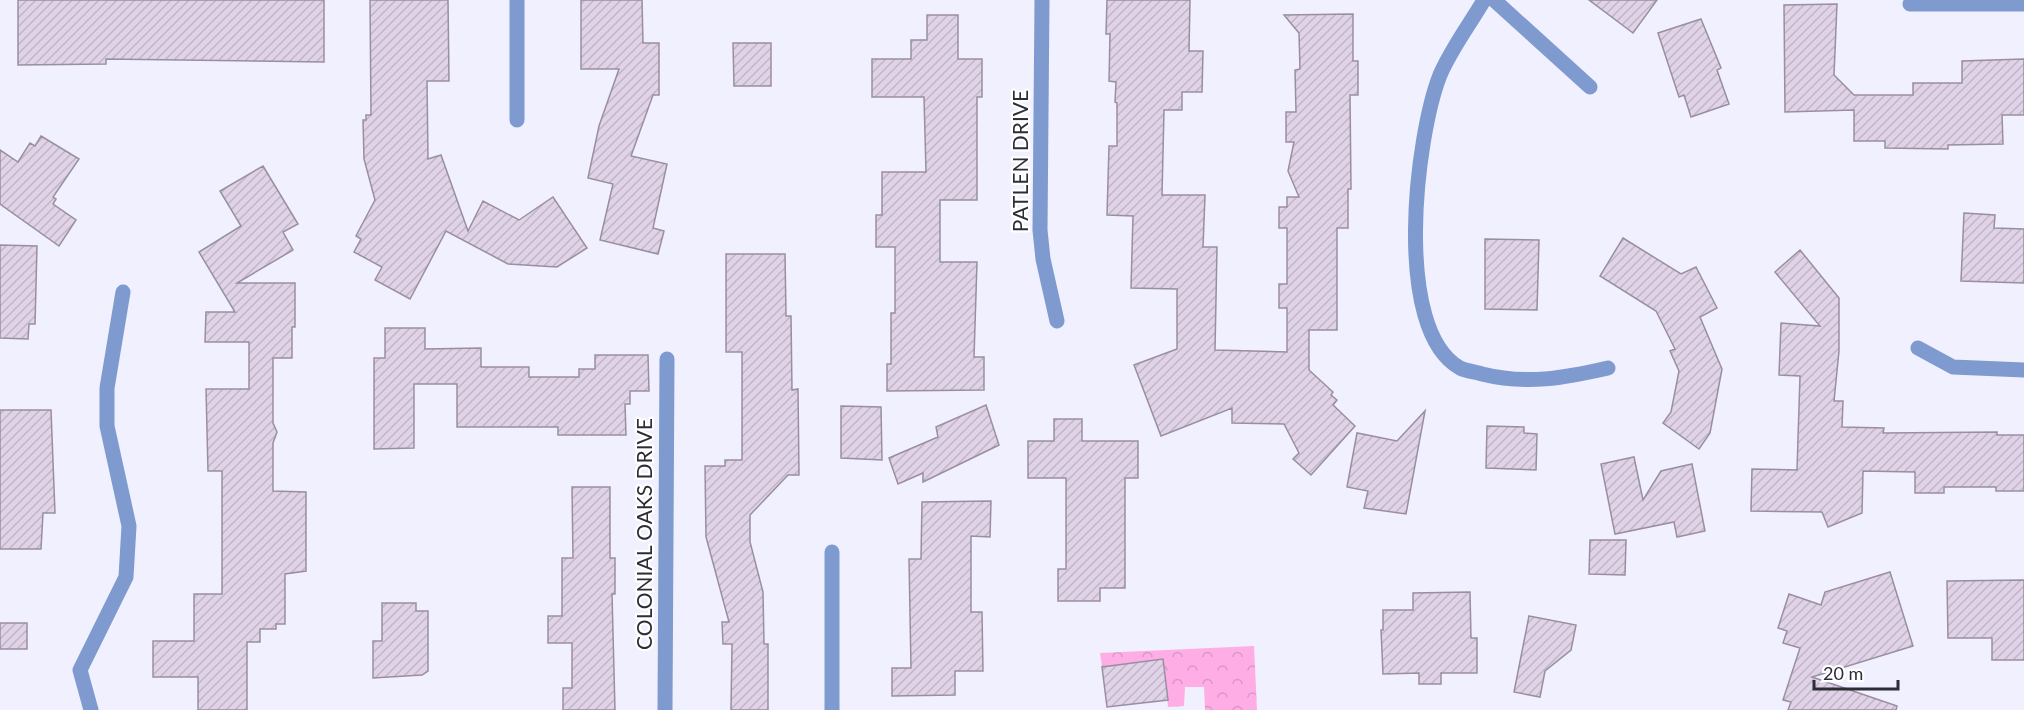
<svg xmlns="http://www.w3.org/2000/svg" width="2024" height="710" viewBox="0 0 2024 710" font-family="Lato,sans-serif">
<defs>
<pattern id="park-crowns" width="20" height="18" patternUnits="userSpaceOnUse" patternTransform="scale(1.5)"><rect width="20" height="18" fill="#feaee5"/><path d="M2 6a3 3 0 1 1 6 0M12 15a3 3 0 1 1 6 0" fill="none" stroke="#da96c5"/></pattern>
<pattern id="building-hatch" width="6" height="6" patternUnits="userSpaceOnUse" patternTransform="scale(1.5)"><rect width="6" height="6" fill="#e0d3e8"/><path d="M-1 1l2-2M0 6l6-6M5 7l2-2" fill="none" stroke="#c0b5c8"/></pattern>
</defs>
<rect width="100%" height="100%" fill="#f0f0fe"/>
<path fill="url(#park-crowns)" d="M1254,646L1257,710H1205L1204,687H1185L1184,706L1168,707L1163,659L1148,661L1149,667L1129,663L1102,667L1100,653Z"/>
<path fill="url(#building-hatch)" stroke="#9a8ea1" stroke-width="1.5" d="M18,0H324V62L106,59V64L18,65Z
M370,0H448L449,81H427L428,159L441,155L468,231L483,201L519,220L553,197L587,248L557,267L508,264L446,231L410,299L375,280L382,267L354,252L361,239L356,236L375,200L364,159L363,120H366V115H371Z
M581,0H642L643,43H659V95H653L631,156L667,164L653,228L664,231L658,254L600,240L613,184L588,178L599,126L619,69H581Z
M1107,0H1190L1189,51H1203L1202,92H1182V110H1164L1162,195H1205L1203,247H1217L1215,350L1287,352V308H1279V284H1287V228H1279V207H1287V197H1299L1288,171L1294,142H1286V112H1296L1295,70L1300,69L1299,33L1284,15L1353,14V61H1358V95H1350L1351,189H1348V228H1337V330H1309V370L1333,392L1331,395L1337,400L1333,405L1355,426L1311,475L1293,459L1299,453L1284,424L1232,423V408L1161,436L1134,365L1177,349V289L1131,288L1133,216L1107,215L1109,146H1117V103L1115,102L1116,82L1109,81L1110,34H1106Z
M1589,0H1657L1633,33Z
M1837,4L1834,75L1854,95H1913V83H1962V61L2024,59V115H2002L2003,144L1948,145V149L1885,148V141H1854V110L1785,112L1784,5Z
M927,15H958V59H982V97H977V200H940V262H977L974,357H984V390L887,391V364H891V313H895V247H876V215H882V172H926L924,97H872V59H911V40H927Z
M1701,19L1721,68L1717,70L1729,104L1691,117L1684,95L1679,97L1658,33Z
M733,43H771V86H734Z
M41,136L79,159L53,197L56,199L53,204L76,220L59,246L0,204V150L18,162L30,143L35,146Z
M263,166L298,224L283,232L293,250L237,283H295V327H292V358H273V423L277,432L273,443V491L306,492V571L285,574V624H276V629H260V642H247V710H198V677H153V641H194V594H222V471H208L206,389H249V342H205L206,312H235L199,252L241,226L220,191Z
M1964,213L1995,215L1994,228L2024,229V283L1961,281Z
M1623,238L1681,274L1696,267L1717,308L1700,317L1722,369L1710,433L1699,449L1663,423L1671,412L1679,371L1670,351L1675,349L1656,311L1600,276Z
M1485,239L1539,240L1537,310L1485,309Z
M0,245L37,246L35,324H29L28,339L0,338Z
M1800,250L1839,298V351L1834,401H1843L1842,427L1884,428L1883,433L1997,432V435H2024V491H1996V487H1944V493H1915V472L1863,471L1862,513L1828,527L1822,512L1751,511L1752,469L1797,470L1800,376L1779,375L1781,323L1820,326L1775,272Z
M726,254H785L786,316H791L792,390L798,389L799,475H788L750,515V542L763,592L764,644H768V710H731L732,644H723L722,622H729L706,537L705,466H725V460H742V352H726Z
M385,328H425V349L481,348V367H529V377H579V369H595V355H648L649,391H630V404H625L626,435H558V427H457V384H414V448L374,449V358H385Z
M986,405L999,445L923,482V473L898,484L889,458L938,437L936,427Z
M841,406L881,407L882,460L841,458Z
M0,410H51L55,513H43L41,549H0Z
M1425,411L1406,514L1364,508L1368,491L1347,487L1357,433L1397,441Z
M1054,419H1082V441H1138V478H1125V588H1100V601H1058V569H1066V478H1028V441H1054Z
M1487,426L1524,427V433L1537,434L1536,470L1486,468Z
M1634,457L1643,500L1661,471L1692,464L1705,531L1677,537L1674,522L1615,534L1601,464Z
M572,487H610V558H615V594H612L615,710H563V688H572V643H548V616H562V558H573Z
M991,501L990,537L971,536V612H982L983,671H955V695L892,696V668H911L909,559H921L922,502Z
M1590,540H1626L1625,575L1589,574Z
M1890,572L1913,646L1812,677L1897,706L1896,710H1788L1791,702L1783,700L1800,648L1783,643L1787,631L1778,628L1789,594L1821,605L1825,592Z
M2024,580V660H1992V638H1948L1947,581Z
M1470,592L1471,638H1477V673H1441V684H1419V673L1383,674L1381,630H1383V610H1413V593Z
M382,603H416V611H428V671L422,675L373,678V641H382Z
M1529,616L1576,625L1571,650L1545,671L1540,697L1514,692Z
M0,623H27V649H0Z
M1163,659L1168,700L1107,707L1102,667Z"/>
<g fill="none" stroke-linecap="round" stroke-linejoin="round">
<path stroke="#7e9ace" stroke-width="15" d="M517,0V120
M1042,0L1040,230L1043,259L1057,321
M1484,0C1470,24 1451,49 1440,75C1416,136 1392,330 1460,368C1466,371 1476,372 1482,374C1526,385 1565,378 1608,368
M1494,0L1590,87
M1910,4H2024
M1918,348L1953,367L2024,370
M832,552V710
M91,710L80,670L126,577L129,526L107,426V388L123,292
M665,710L667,359"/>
</g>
<g text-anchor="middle" stroke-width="4.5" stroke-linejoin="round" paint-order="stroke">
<g font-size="21" fill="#2d2d36" stroke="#fff">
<text transform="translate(1021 161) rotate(-90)" y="7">PATLEN DRIVE</text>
<text transform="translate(645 534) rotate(-90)" y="7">COLONIAL OAKS DRIVE</text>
</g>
</g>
<path d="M1814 680v9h84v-9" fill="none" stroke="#2d2d36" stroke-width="3"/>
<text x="1823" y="680" font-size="18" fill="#2d2d36" stroke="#ffffff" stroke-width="4.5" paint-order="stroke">20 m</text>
</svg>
